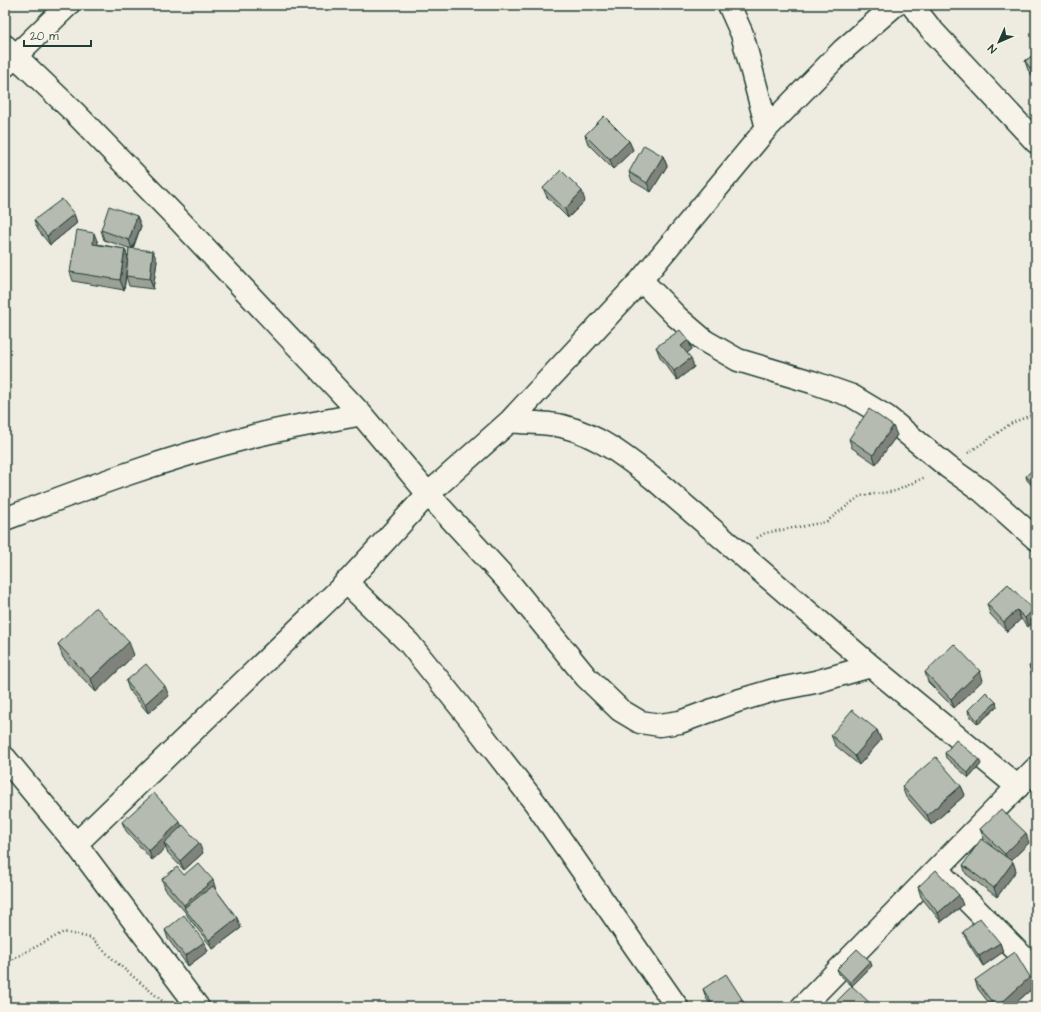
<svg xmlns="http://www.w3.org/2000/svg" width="1041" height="1012" viewBox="0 0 1041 1012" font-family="'Architects Daughter',sans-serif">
<rect width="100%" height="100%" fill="#eeece1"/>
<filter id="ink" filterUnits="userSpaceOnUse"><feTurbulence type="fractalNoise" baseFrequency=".025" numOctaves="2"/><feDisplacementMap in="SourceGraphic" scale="8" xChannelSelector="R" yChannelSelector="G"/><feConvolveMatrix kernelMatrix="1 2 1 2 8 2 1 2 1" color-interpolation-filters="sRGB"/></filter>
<g filter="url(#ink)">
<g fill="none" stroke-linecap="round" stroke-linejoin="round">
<g stroke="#1f3d34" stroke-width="25">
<path id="minor" d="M729,5L742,34L767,128
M912,5L930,28L1036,142
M5,46L74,112L180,221L361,414L428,494L507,580L586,677L620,710L640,722L660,725L680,722L737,701L774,690L815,682L871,666
M5,66L68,5
M641,280L677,317L705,341L738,360L812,382L852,396L887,417L948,467L982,491L1036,539
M510,421C527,423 545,422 562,426C598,435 626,457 655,480L871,666L1018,787
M5,519C86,488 166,458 250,437C286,427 324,422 361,414
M346,582L409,643L471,720L536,804L677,1007
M5,758L76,844L198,1007
M76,844L349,580L428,494L510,421L641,280L767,128L843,50L895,5
M937,870L1036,970
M802,1007L1036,768"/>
</g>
<path stroke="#1f3d34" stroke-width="2.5" stroke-dasharray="1 3" stroke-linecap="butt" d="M968,453L1012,423L1036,413
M757,538L765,533L826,522L860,496L896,491L925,477
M5,963L64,932L91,938L117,963L167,1005"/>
<use href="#minor" stroke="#f7f3e8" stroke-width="22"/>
</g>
<path fill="#9ca197" stroke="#1f3d34" d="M1036,53V81L1028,70L1025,61Z
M585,135L629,141L633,150L613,169L588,144Z
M663,156L667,166L651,192L632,181L629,172Z
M543,188L585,201L568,218L547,197Z
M74,214L77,223L50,245L38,230L34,220Z
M137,216L141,226L133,249L157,261L153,289L129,286L126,276L127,268L124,290L73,281L70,272L98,243L97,244L125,249L128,258L129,248L104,240L101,230Z
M688,340L692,349L687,353L694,367L677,380L660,357L656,347Z
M897,435L876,464L852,448L849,439Z
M1036,466V490L1027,480L1026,476Z
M1008,584L1036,618V620L1028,627L1021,619L1007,632L990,614L987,604Z
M58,644L134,655L96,692L63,658Z
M1036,659V679L1032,676L1029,666Z
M925,672L983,680L954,708L928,682Z
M126,681L169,696L148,713L129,690Z
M996,702L997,707L978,724L969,715L968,710Z
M877,730L881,740L859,765L835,745L831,735Z
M945,753L981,764L969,778L946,758Z
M902,786H961L965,795L931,825L905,795Z
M122,822L182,826L203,853L184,870L167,852L166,848L152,860L126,831Z
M980,829L1029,843L1011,860L1013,862L1016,871L997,897L966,874L963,865L992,846L984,839Z
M184,875L216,890L237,918L241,928L213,949L188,917L186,913L165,889L162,879Z
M918,887L963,905L941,922L921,897Z
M165,930L204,942L208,951L188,966L168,939Z
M963,932L1000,943L1003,952L983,966L967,941Z
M870,961L872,966L852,986L839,974L837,969Z
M975,980L1034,987L1011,1007H992L978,989Z
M703,989L742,999L745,1007H712L706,998Z"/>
<path fill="#7f837b" stroke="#1f3d34" d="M629,141L633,150L613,169L610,160Z
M663,156L667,166L651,192L647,183Z
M582,191L585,201L568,218L565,209Z
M74,214L77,223L50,245L47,236Z
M137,216L141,226L132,249L129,240Z
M94,233L98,243L96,253L93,244Z
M125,249L128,258L124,290L120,280Z
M153,251L157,261L153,289L150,279Z
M688,340L692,349L685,355L681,346Z
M691,358L694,367L677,380L674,371Z
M893,426L897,435L876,464L873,455Z
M1017,610L1021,619L1007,632L1004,622Z
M1033,610L1036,620L1028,627L1025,618Z
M129,642L134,655L96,692L91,679Z
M980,671L983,680L954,708L951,699Z
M165,686L169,696L148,713L145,704Z
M996,702L997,707L978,724L977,720Z
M877,730L881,740L859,765L855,756Z
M979,759L981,764L969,778L968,773Z
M961,786L965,795L931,825L927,815Z
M180,822L184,832L164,843L166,848L152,860L149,851Z
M1026,833L1029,843L1008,863L1005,854Z
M199,843L203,853L184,870L180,861Z
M1013,862L1016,871L997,897L994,888Z
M213,880L216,890L186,910L184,905Z
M959,895L963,905L941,922L938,913Z
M237,918L241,928L213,949L209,940Z
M204,942L208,951L188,966L185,956Z
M1000,943L1003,952L983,966L979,956Z
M870,961L872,966L852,986L850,982Z
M1030,977L1034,987L1011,1007H997Z
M742,999L745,1007H730Z"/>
<path fill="#b5bbb0" stroke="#1f3d34" d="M1036,53V76L1025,61Z
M604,116L629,141L610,160L585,135Z
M644,145L663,156L647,183L629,172Z
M561,170L582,191L565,209L543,188Z
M62,199L74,214L47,236L34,220Z
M109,206L137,216L129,240L101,230Z
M77,230L94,233L93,244L125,249L120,280L70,272Z
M129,248L153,251L150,279L126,276Z
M680,330L688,340L681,346L691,358L674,371L656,347Z
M869,409L893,426L873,455L849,439Z
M1036,466V487L1026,476Z
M1008,584L1033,610L1025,618L1017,610L1004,622L987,604Z
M96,607L129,642L91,679L58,644Z
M954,644L980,671L951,699L925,672Z
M1036,659V673L1029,666Z
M146,664L165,686L145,704L126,681Z
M986,692L996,702L977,720L968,710Z
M852,710L877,730L855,756L831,735Z
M956,740L979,759L968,773L945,753Z
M936,757L961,786L927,815L902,786Z
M154,793L180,822L149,851L122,822Z
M1001,809L1026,833L1005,854L980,829Z
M183,825L199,843L180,861L164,843Z
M981,839L1013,862L994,888L963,865Z
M198,863L213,880L184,905L162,879L177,867L184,875Z
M936,870L959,895L938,913L918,887Z
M213,886L237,918L209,940L184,908Z
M184,915L204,942L185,956L165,930Z
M980,918L1000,943L979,956L963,932Z
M857,949L870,961L850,982L837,969Z
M1015,952L1030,977L997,1007H996L975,980Z
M726,974L742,999L730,1007H714L703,989Z
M852,986L874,1007H834L833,1005Z
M807,1003L810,1007H802Z
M358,1004L361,1007H354Z"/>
</g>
<rect width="1041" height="1012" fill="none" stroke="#f7f3e8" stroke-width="20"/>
<rect x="10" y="10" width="1021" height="992" fill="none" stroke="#1f3d34" stroke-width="1.5" filter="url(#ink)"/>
<g transform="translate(999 42) rotate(225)" stroke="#f7f3e8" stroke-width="3" paint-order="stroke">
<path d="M0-3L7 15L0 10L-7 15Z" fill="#1f3d34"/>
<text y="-6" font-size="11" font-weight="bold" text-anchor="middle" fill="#1f3d34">N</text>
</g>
<path d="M24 40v6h67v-6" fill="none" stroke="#1f3d34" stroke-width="2"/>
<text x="30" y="40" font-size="12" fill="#1f3d34" stroke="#f7f3e8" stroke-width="3" paint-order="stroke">20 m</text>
</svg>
